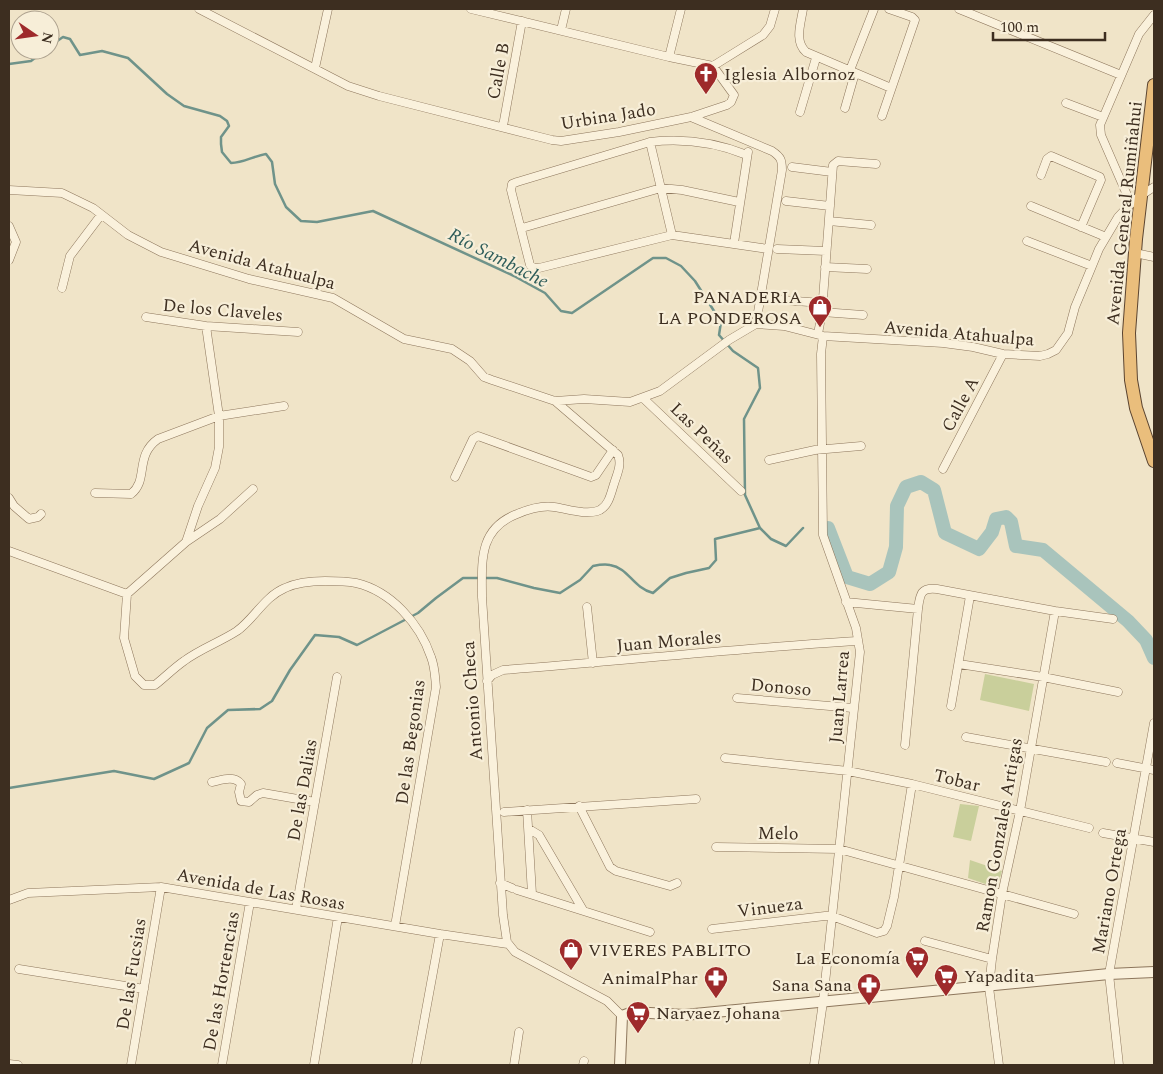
<svg xmlns="http://www.w3.org/2000/svg" width="1163" height="1074" viewBox="0 0 1163 1074" font-family="Spectral,serif">
<rect width="100%" height="100%" fill="#f0e4c8"/>
<path fill="#c9cf9b" d="M985,674L1034,684L1029,711L980,700Z
M960,804L979,806L971,841L953,837Z
M970,860L1002,871L997,888L968,878Z"/>
<g fill="none" stroke-linecap="round" stroke-linejoin="round">
<path stroke="#6f938a" stroke-width="2.5" d="M50,46L63,37L70,39L80,55L102,51L128,58L167,94L184,106L220,116L227,121L229,126L221,137V144L222,152L231,163C244,163 253,156 266,154L272,162L275,184L286,207L301,221L317,222L373,211L514,276L545,293L561,311L572,313L653,258H666L681,266L695,281L721,322L719,335L733,351L758,368L760,388L744,419L745,495L760,528L771,539L786,546L803,528
M9,64L31,61L45,50
M9,788L114,771L154,779L189,763L207,728L228,710L260,709L272,701L290,670L315,635L339,637L357,645L418,613L436,598L463,578H497L534,588L560,593L580,580L593,566C598,565 605,564 610,565C629,568 632,587 653,593L670,578L686,573L709,568L716,560L715,539L760,528"/>
<path stroke="#a9c4bc" stroke-width="14" d="M828,528L847,577L870,584L889,572L896,547L897,506L906,487L921,482L934,490L945,533L979,549L992,532L996,519L1006,517L1011,522L1016,546L1043,550L1128,621L1146,640L1154,658"/>
<g stroke="#8d765c" stroke-width="9">
<path id="minor" d="M199,9L348,86L379,96L552,140L561,141L619,132L691,117L727,105L731,102L734,95L713,66L763,35L770,26L775,9
M471,9L669,57L713,66
M803,9C801,23 794,41 806,52L891,88
M959,9L1121,75
M561,30L566,9
M669,57L681,9
M315,68L328,9
M850,70L874,9
M1066,103L1103,117
M845,108L855,73
M800,112L816,58
M882,116L915,20L912,17L889,9
M691,117L772,151C781,157 782,160 782,170L756,324
M503,126L522,21
M650,142L672,235
M747,155C717,143 683,138 650,142L517,182L512,184L511,190L530,265L534,268H539L672,235L768,249
M792,167L832,172
M1041,175L1047,159L1051,156L1100,177L1101,180L1081,227
M9,190L62,193L93,208L128,235L161,252L249,279L333,298L404,339L452,349L470,361L484,377L492,380L555,401L584,399L630,402L660,391L729,340L756,324L784,326L823,336L943,343L973,347L1003,354L1040,356L1048,354L1056,350L1068,333L1075,307L1090,271L1099,249L1118,217L1134,200L1154,187
M786,201L830,206
M1131,204L1101,135L1100,125L1139,34L1154,15
M1031,206L1106,237
M829,221L871,225
M9,226L16,242L9,260
M522,228L661,188L682,190L739,202
M1027,241L1092,266
M734,243L748,152
M777,249L826,251
M1135,253L1154,257
M825,267L867,269
M62,288L70,256L101,215
M769,299L822,303
M822,312L863,315
M146,317L206,326L298,332
M206,326L219,416V447L215,468L198,506L186,542L127,594L124,638L135,676L144,685H155C165,677 174,668 184,661C200,649 220,642 237,631C255,618 264,597 285,588C298,582 311,581 325,581C336,581 346,581 356,583C391,591 420,624 431,657C435,667 435,677 436,687L395,926
M818,334L822,312L833,165L838,161L876,164
M643,398L741,491
M555,401L618,455C622,465 617,474 614,484C611,493 609,505 600,510C587,516 568,509 554,507C541,505 529,509 517,514C478,529 482,562 482,597L503,915L507,942L515,952L607,1001L622,1016
M769,460L815,450L861,446
M943,469L1003,354
M455,477L473,439L478,436L591,477L596,475L613,450
M95,493L131,494C149,480 134,456 158,439L219,416L284,406
M9,498L14,506L29,519L38,517L41,514
M186,542L220,519L253,489
M9,551L127,594
M846,602L918,609
M587,607L593,663
M959,664L1043,677L1118,692
M487,681L492,675L503,670C622,661 739,648 858,641
M737,698L853,708
M951,706L970,596
M966,737L1106,762
M905,745L918,609C920,595 920,587 937,589L1055,611L1113,619
M725,758L848,771L912,784L1089,828
M1117,763L1154,770
M212,782C222,780 234,775 241,784L239,792L241,801L249,802L257,795L263,793L315,802
M579,806L610,867L616,871L670,886L677,883
M527,810L532,894
M504,812L696,799
M529,829L539,835L583,910
M1103,833L1154,842
M716,847L839,849L1074,914
M500,883L512,888
M517,890L650,932
M9,900L28,893L161,887L440,934L508,944
M296,909L337,677
M712,929L825,916H832L877,933L884,931L887,926L894,897L912,784
M925,941L992,959
M19,969L144,989
M9,1064L18,1065
M131,1065L161,887
M222,1065L250,902
M314,1065L338,917
M416,1065L440,934
M514,1065L519,1032
M583,1065L584,1061
M814,1065L823,1002L860,652L856,628L823,535L821,354L823,336
M999,1065L989,987L992,959L1002,894L1020,811L1055,611
M1119,1065L1109,974L1154,723"/>
</g>
<g stroke="#8d765c" stroke-width="12">
<path id="tertiary" d="M620,1065L622,1016L633,1012L684,1015L1109,974L1154,972"/>
</g>
<g stroke="#5b4430" stroke-width="14">
<path id="trunk" d="M1154,85L1136,239L1129,333L1131,380L1136,408L1154,461"/>
</g>
<use href="#minor" stroke="#faf1dc" stroke-width="8"/>
<use href="#tertiary" stroke="#faf1dc" stroke-width="10"/>
<use href="#trunk" stroke="#eabe7c" stroke-width="12"/>
</g>
<defs>
<g id="church-pin" transform="scale(1.25)"><path d="M0 17L-7.5 6A9.5 9.5 0 1 1 7.5 6Z" fill="#9e2a2b" stroke="#f7eed8"/><path d="M-1.2-6h2.4v3.5h3.3v2.4h-3.3V6h-2.4V-.1h-3.3v-2.4h3.3Z" fill="#fff"/></g>
<g id="shop-pin" transform="scale(1.25)"><path d="M0 17L-7.5 6A9.5 9.5 0 1 1 7.5 6Z" fill="#9e2a2b" stroke="#f7eed8"/><path d="M-5-2.5h2.3a2.7 3.5 0 0 1 5.4 0H5L5.5 6h-11ZM-1.5-2.5h3a1.5 2.3 0 0 0-3 0Z" fill="#fff"/></g>
<g id="supermarket-pin" transform="scale(1.25)"><path d="M0 17L-7.5 6A9.5 9.5 0 1 1 7.5 6Z" fill="#9e2a2b" stroke="#f7eed8"/><path d="M-6-5.5h2.5l.6 2H6L4.5 2H-2.5L-4.4-4H-6ZM-1.5 3.2a1.3 1.3 0 1 0 .1 0ZM3 3.2a1.3 1.3 0 1 0 .1 0Z" fill="#fff"/></g>
<g id="pharmacy-pin" transform="scale(1.25)"><path d="M0 17L-7.5 6A9.5 9.5 0 1 1 7.5 6Z" fill="#9e2a2b" stroke="#f7eed8"/><path d="M-2-6h4v4h4v4h-4v4h-4v-4h-4v-4h4Z" fill="#fff"/></g>
</defs>
<g fill-rule="evenodd">
<use href="#church-pin" x="706" y="74"/>
<use href="#shop-pin" x="820" y="307"/>
<use href="#shop-pin" x="571" y="950"/>
<use href="#supermarket-pin" x="917" y="958"/>
<use href="#supermarket-pin" x="946" y="976"/>
<use href="#pharmacy-pin" x="716" y="978"/>
<use href="#pharmacy-pin" x="869" y="985"/>
<use href="#supermarket-pin" x="638" y="1013"/>
</g>
<g text-anchor="middle" stroke-width="4.5" stroke-linejoin="round" paint-order="stroke">
<g font-size="18" fill="#3d2e20" stroke="#f7eed8">
<text transform="translate(498 71) rotate(-79)" y="6">Calle B</text>
<text transform="translate(608 116) rotate(-9)" y="6">Urbina Jado</text>
<text transform="translate(1124 213) rotate(-84)" y="6">Avenida General Rumiñahui</text>
<text transform="translate(262 264) rotate(15)" y="6">Avenida Atahualpa</text>
<text transform="translate(223 310) rotate(5)" y="6">De los Claveles</text>
<text transform="translate(959 333) rotate(5)" y="6">Avenida Atahualpa</text>
<text transform="translate(960 404) rotate(-62)" y="6">Calle A</text>
<text transform="translate(702 433) rotate(44)" y="6">Las Peñas</text>
<text transform="translate(669 641) rotate(-5)" y="6">Juan Morales</text>
<text transform="translate(781 687) rotate(5)" y="6">Donoso</text>
<text transform="translate(839 697) rotate(-85)" y="6">Juan Larrea</text>
<text transform="translate(472 701) rotate(-94)" y="6">Antonio Checa</text>
<text transform="translate(410 742) rotate(-82)" y="6">De las Begonias</text>
<text transform="translate(957 780) rotate(14)" y="6">Tobar</text>
<text transform="translate(302 790) rotate(-80)" y="6">De las Dalias</text>
<text transform="translate(778 833) rotate(1)" y="6">Melo</text>
<text transform="translate(999 835) rotate(-80)" y="6">Ramon Gonzales Artigas</text>
<text transform="translate(261 889) rotate(10)" y="6">Avenida de Las Rosas</text>
<text transform="translate(1109 891) rotate(-80)" y="6">Mariano Ortega</text>
<text transform="translate(770 907) rotate(-7)" y="6">Vinueza</text>
<text transform="translate(131 974) rotate(-81)" y="6">De las Fucsias</text>
<text transform="translate(221 981) rotate(-80)" y="6">De las Hortencias</text>
</g>
<g font-size="18" fill="#3d2e20" stroke="#f7eed8" text-anchor="start">
<text x="724" y="80">Iglesia Albornoz</text>
<text x="802" y="303" text-anchor="end">PANADERIA<tspan x="802" dy="21">LA PONDEROSA</tspan></text>
<text x="588" y="956">VIVERES PABLITO</text>
<text x="900" y="964" text-anchor="end">La Economía</text>
<text x="964" y="982">Yapadita</text>
<text x="698" y="984" text-anchor="end">AnimalPhar</text>
<text x="852" y="991" text-anchor="end">Sana Sana</text>
<text x="656" y="1019">Narvaez Johana</text>
</g>
<g font-size="19" font-style="italic" fill="#2f5d5a" stroke="#f7eed8">
<text transform="translate(499 257) rotate(27)" y="7">Río Sambache</text>
</g>
</g>
<rect width="1163" height="1074" fill="none" stroke="#3d2e20" stroke-width="20"/>
<g transform="translate(35 35) rotate(103)"><circle r="24" fill="#f7eed8" stroke="#ada18e"/>
<path d="M0-4L9 19L0 12L-9 19Z" fill="#9e2a2b"/>
<text y="-8" font-size="14" font-weight="bold" text-anchor="middle" fill="#3d2e20">N</text>
</g>
<path d="M993 32v8h112v-8" fill="none" stroke="#3d2e20" stroke-width="2.5"/>
<text x="1000" y="32" font-size="15" fill="#3d2e20" stroke="#f7eed8" stroke-width="4" paint-order="stroke">100 m</text>
</svg>
